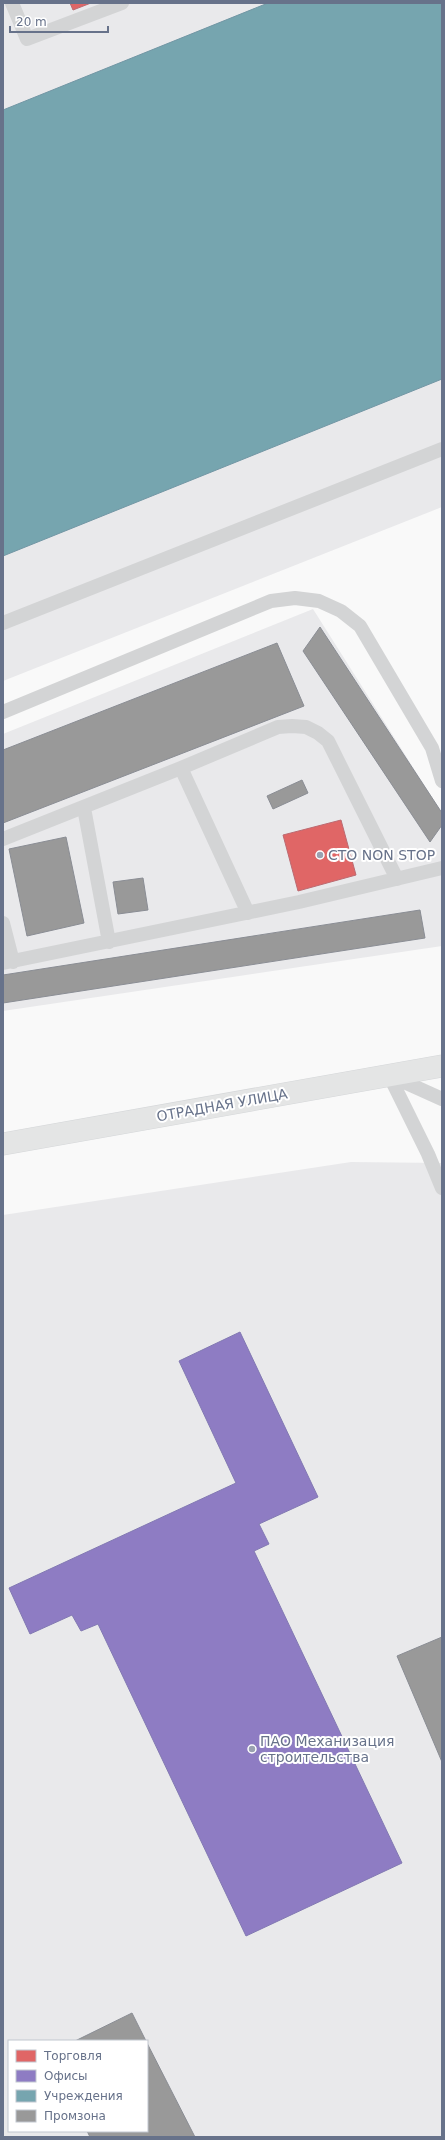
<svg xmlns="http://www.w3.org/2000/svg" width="445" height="2140" viewBox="0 0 445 2140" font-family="'DejaVu Sans',sans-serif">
<rect width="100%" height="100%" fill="#f9f9f9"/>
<path fill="#e9e9eb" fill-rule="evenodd" d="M3,3H442V507L3,681Z
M313,609L442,813V946L3,1011V734Z
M351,1162L442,1163V2137H3V1215ZM9,2041H147V2131H9Z"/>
<path fill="#e06666" stroke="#bc6a71" d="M70,3H91L73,10Z
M341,820L356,875L298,891L283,835Z"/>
<path fill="#8e7cc3" stroke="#8279b2" d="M240,1332L318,1497L259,1524L269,1544L254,1551L402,1863L246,1936L98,1624L81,1631L72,1615L30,1634L9,1588L236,1483L179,1361Z"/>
<path fill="#76a5af" stroke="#7296a4" d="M268,3H442V379L3,556V110Z"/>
<path fill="#999" stroke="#8a8d94" d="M320,627L442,813V825L430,842L303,651Z
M277,643L304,706L3,823V750Z
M302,780L308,793L273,809L267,796Z
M66,837L84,923L27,936L9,849Z
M143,878L148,910L118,914L113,882Z
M420,910L425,938L3,1003V975Z
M442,1637V1762L397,1656Z
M132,2013L146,2041H75Z
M147,2043L195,2137H90L87,2131H147Z"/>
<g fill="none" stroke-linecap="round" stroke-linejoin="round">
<g stroke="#d5d7d9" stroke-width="23">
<path id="secondary" d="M3,1144L442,1066"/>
</g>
<path stroke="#d3d4d5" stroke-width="14" d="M12,3L27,39L122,3
M3,623L442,449
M3,712L271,601L295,598L319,601L341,611L360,626L432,748L442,781
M181,768L248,913
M84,808L109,942
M3,839L181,768L278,727L292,726L306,727L318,733L328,741L397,879
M3,923L13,962
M3,963L299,902L442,868
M389,1075L428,1154L442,1188
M391,1076L442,1099"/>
<use href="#secondary" stroke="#e4e5e5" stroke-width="22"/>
</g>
<g fill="#9aa1b1" stroke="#fff" stroke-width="1.5">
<circle cx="320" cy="855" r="4"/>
<circle cx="252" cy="1749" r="4"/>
</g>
<g text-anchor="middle" stroke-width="4" stroke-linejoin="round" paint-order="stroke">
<g font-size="14" fill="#67728a" stroke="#fff" text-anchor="start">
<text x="328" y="860">СТО NON STOP</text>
<text x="260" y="1746">ПАО Механизация<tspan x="260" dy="16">строительства</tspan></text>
</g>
<g font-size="14" fill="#67728a" stroke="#fff">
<text transform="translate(222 1105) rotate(-10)" y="5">ОТРАДНАЯ УЛИЦА</text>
</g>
</g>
<rect width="445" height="2140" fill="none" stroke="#67728a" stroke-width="8"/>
<rect x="8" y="2040" width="140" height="92" fill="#ffffff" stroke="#c2c7d0"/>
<rect x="16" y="2050" width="20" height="12" fill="#e06666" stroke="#c2c7d0"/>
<text x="44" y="2060" font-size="12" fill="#67728a">Торговля</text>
<rect x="16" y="2070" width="20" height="12" fill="#8e7cc3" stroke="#c2c7d0"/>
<text x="44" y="2080" font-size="12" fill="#67728a">Офисы</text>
<rect x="16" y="2090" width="20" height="12" fill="#76a5af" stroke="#c2c7d0"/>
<text x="44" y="2100" font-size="12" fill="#67728a">Учреждения</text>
<rect x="16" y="2110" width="20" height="12" fill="#999999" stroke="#c2c7d0"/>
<text x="44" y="2120" font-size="12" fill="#67728a">Промзона</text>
<path d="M10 26v6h98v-6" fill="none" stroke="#67728a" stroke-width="2"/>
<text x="16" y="26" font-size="12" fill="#67728a" stroke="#ffffff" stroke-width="3" paint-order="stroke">20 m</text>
</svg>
